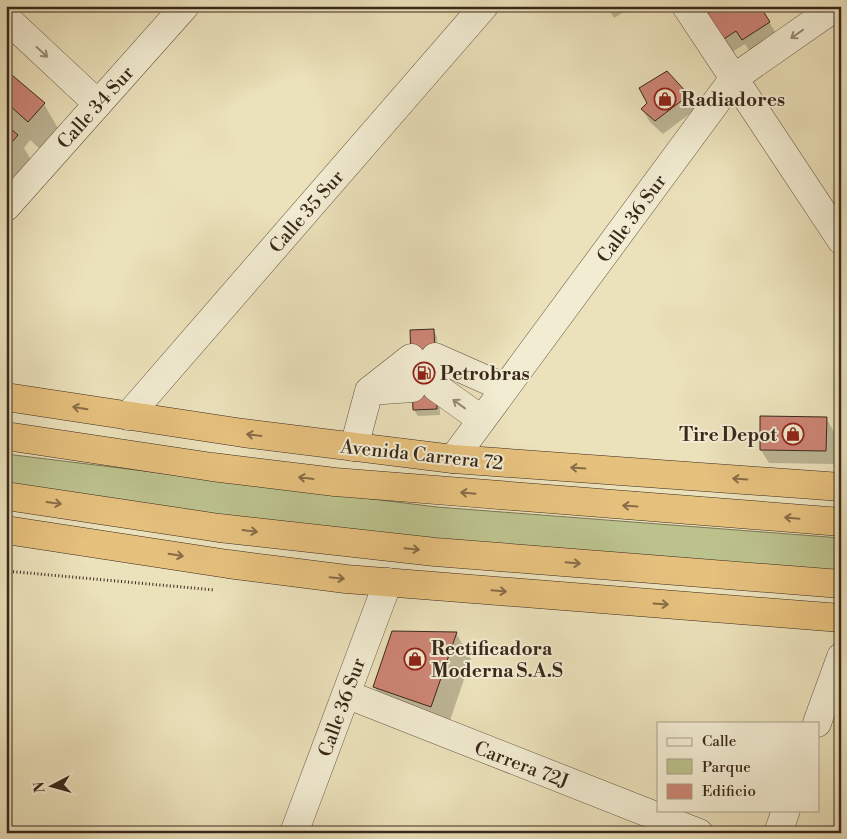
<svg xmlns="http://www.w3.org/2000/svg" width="847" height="839" viewBox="0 0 847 839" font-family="'Libre Bodoni',serif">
<rect width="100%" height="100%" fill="#ebe1ba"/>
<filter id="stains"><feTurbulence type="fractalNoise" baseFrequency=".004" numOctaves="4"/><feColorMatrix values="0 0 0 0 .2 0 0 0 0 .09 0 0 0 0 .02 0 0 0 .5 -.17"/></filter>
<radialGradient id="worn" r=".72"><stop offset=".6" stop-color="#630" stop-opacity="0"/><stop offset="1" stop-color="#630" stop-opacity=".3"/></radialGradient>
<path fill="#bcc28d" stroke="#7a7554" d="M6,454L437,507L841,538V576L415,543L6,484Z"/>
<path fill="#0003" d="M607,6H634L614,18Z
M769,22L777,35L751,53L745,44L732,52L716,28Z
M6,72L44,104L64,139L49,157L30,140L24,148L38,172L22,190L6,176Z
M667,72L688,96L696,109L663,134L650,122L642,109L649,103Z
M433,330L437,337L440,415L418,416L414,410Z
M826,418L834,432V464L769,463L761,450Z
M456,633L471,659L446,732L389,712L374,686Z"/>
<path fill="#cd8575" stroke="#39281b" d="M719,6H760L770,22L742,40L736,31L724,39L707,14Z
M6,70L45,103L28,122L9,105L6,109Z
M667,71L689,95L655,121L641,109L647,103L639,88Z
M6,125L18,135L6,149Z
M434,329L437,409L413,410L410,330Z
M760,416L827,417L826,451L760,450Z
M392,631L457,632L431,707L373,687Z"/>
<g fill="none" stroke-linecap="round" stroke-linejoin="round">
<g stroke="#665643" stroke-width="29">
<path id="minor" d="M686,6L841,240
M6,18L98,104
M6,207L185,6
M435,357L505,388
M436,387L482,420
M369,391L411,358
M128,416L484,6
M354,447L369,391L412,388
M453,459L734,78L837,6
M346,694L699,833
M817,723L841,657
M294,833L388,582
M778,833L786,810"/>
</g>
<g stroke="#39281b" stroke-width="29">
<path id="highway" d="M6,397L243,433L453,459L841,487
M6,436L212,467L335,482L841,522
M6,496L219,528L435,552L841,584
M6,530L228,564L346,579L841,618"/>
</g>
<path stroke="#39281b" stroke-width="3" stroke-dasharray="1 2.5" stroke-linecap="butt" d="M6,571L215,590"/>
<use href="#minor" stroke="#f2ecd2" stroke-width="28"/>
<use href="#highway" stroke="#e6c07d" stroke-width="28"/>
</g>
<defs><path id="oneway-shaft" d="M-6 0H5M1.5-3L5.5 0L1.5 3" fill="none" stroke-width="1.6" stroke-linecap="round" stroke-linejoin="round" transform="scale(1.25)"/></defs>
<g stroke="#968a76">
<use href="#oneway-shaft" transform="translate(797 34) rotate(145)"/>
<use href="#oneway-shaft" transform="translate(42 52) rotate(43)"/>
<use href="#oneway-shaft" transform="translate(459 404) rotate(-144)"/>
</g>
<g stroke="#876c47">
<use href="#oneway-shaft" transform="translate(80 408) rotate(-171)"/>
<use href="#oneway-shaft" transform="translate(254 435) rotate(-173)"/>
<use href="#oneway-shaft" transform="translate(578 468) rotate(-176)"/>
<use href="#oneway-shaft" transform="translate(306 478) rotate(-173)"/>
<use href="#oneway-shaft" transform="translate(740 479) rotate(-176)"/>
<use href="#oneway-shaft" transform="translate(468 493) rotate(-175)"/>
<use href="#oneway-shaft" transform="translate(54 503) rotate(8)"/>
<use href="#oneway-shaft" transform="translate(630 506) rotate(-176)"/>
<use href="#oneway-shaft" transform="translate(792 518) rotate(-175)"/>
<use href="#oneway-shaft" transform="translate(250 531) rotate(7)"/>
<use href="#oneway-shaft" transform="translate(412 549) rotate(6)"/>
<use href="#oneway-shaft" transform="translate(176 555) rotate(9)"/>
<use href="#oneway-shaft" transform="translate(573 563) rotate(5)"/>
<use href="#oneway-shaft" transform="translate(337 578) rotate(6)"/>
<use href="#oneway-shaft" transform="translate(499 591) rotate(5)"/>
<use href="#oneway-shaft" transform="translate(661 604) rotate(4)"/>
</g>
<defs>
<g id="shop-ring" transform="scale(1.125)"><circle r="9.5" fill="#f2ecd2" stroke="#8f2418" stroke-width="1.5"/><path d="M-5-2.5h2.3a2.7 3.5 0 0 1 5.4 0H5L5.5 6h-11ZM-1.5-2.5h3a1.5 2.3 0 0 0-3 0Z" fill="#8f2418"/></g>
<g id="fuel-ring" transform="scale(1.125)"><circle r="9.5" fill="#f2ecd2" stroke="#8f2418" stroke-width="1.5"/><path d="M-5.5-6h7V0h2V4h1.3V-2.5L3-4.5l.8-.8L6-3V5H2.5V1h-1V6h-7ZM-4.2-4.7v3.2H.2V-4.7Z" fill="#8f2418"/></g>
</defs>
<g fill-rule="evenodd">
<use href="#shop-ring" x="665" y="99"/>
<use href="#fuel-ring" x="424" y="373"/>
<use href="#shop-ring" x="793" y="434"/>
<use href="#shop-ring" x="415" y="659"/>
</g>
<g text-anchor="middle" stroke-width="4" stroke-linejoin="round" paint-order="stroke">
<g font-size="19" font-weight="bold" fill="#39281b" stroke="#f2ecd2" text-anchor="start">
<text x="681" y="106">Radiadores</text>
<text x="440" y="380">Petrobras</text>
<text x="777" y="441" text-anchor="end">Tire Depot</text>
<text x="431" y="655">Rectificadora<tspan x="431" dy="22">Moderna S.A.S</tspan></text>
</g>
<g font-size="19" fill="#39281b" stroke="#f2ecd2">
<text transform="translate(95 107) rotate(-48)" y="7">Calle 34 Sur</text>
<text transform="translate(306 211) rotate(-49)" y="7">Calle 35 Sur</text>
<text transform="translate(631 218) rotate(-54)" y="7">Calle 36 Sur</text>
<text transform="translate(422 454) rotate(6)" y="7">Avenida Carrera 72</text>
<text transform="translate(341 707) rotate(-70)" y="7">Calle 36 Sur</text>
<text transform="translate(522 764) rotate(21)" y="7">Carrera 72J</text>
</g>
</g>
<rect width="847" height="839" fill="none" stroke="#ebe1ba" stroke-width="25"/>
<rect x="8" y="8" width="832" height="824" fill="none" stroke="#39281b" stroke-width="2.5"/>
<rect x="12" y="12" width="822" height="814" fill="none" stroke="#39281b"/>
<rect x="657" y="722" width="162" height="90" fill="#f2ecd2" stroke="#a89e89"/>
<rect x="667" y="738" width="25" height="8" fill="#f2ecd2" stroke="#a89e89"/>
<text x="702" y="746" font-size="15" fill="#39281b">Calle</text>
<rect x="667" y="759" width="25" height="15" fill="#bcc28d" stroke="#a89e89"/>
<text x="702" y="772" font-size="15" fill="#39281b">Parque</text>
<rect x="667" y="784" width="25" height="15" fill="#cd8575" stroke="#a89e89"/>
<text x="702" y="796" font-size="15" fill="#39281b">Edificio</text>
<g transform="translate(52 786) rotate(264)" stroke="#f2ecd2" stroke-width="4" paint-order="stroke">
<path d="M0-4L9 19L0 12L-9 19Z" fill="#39281b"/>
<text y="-8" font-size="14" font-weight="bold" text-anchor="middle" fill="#39281b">N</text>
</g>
<rect width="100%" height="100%" filter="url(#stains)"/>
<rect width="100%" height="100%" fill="url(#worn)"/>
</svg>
